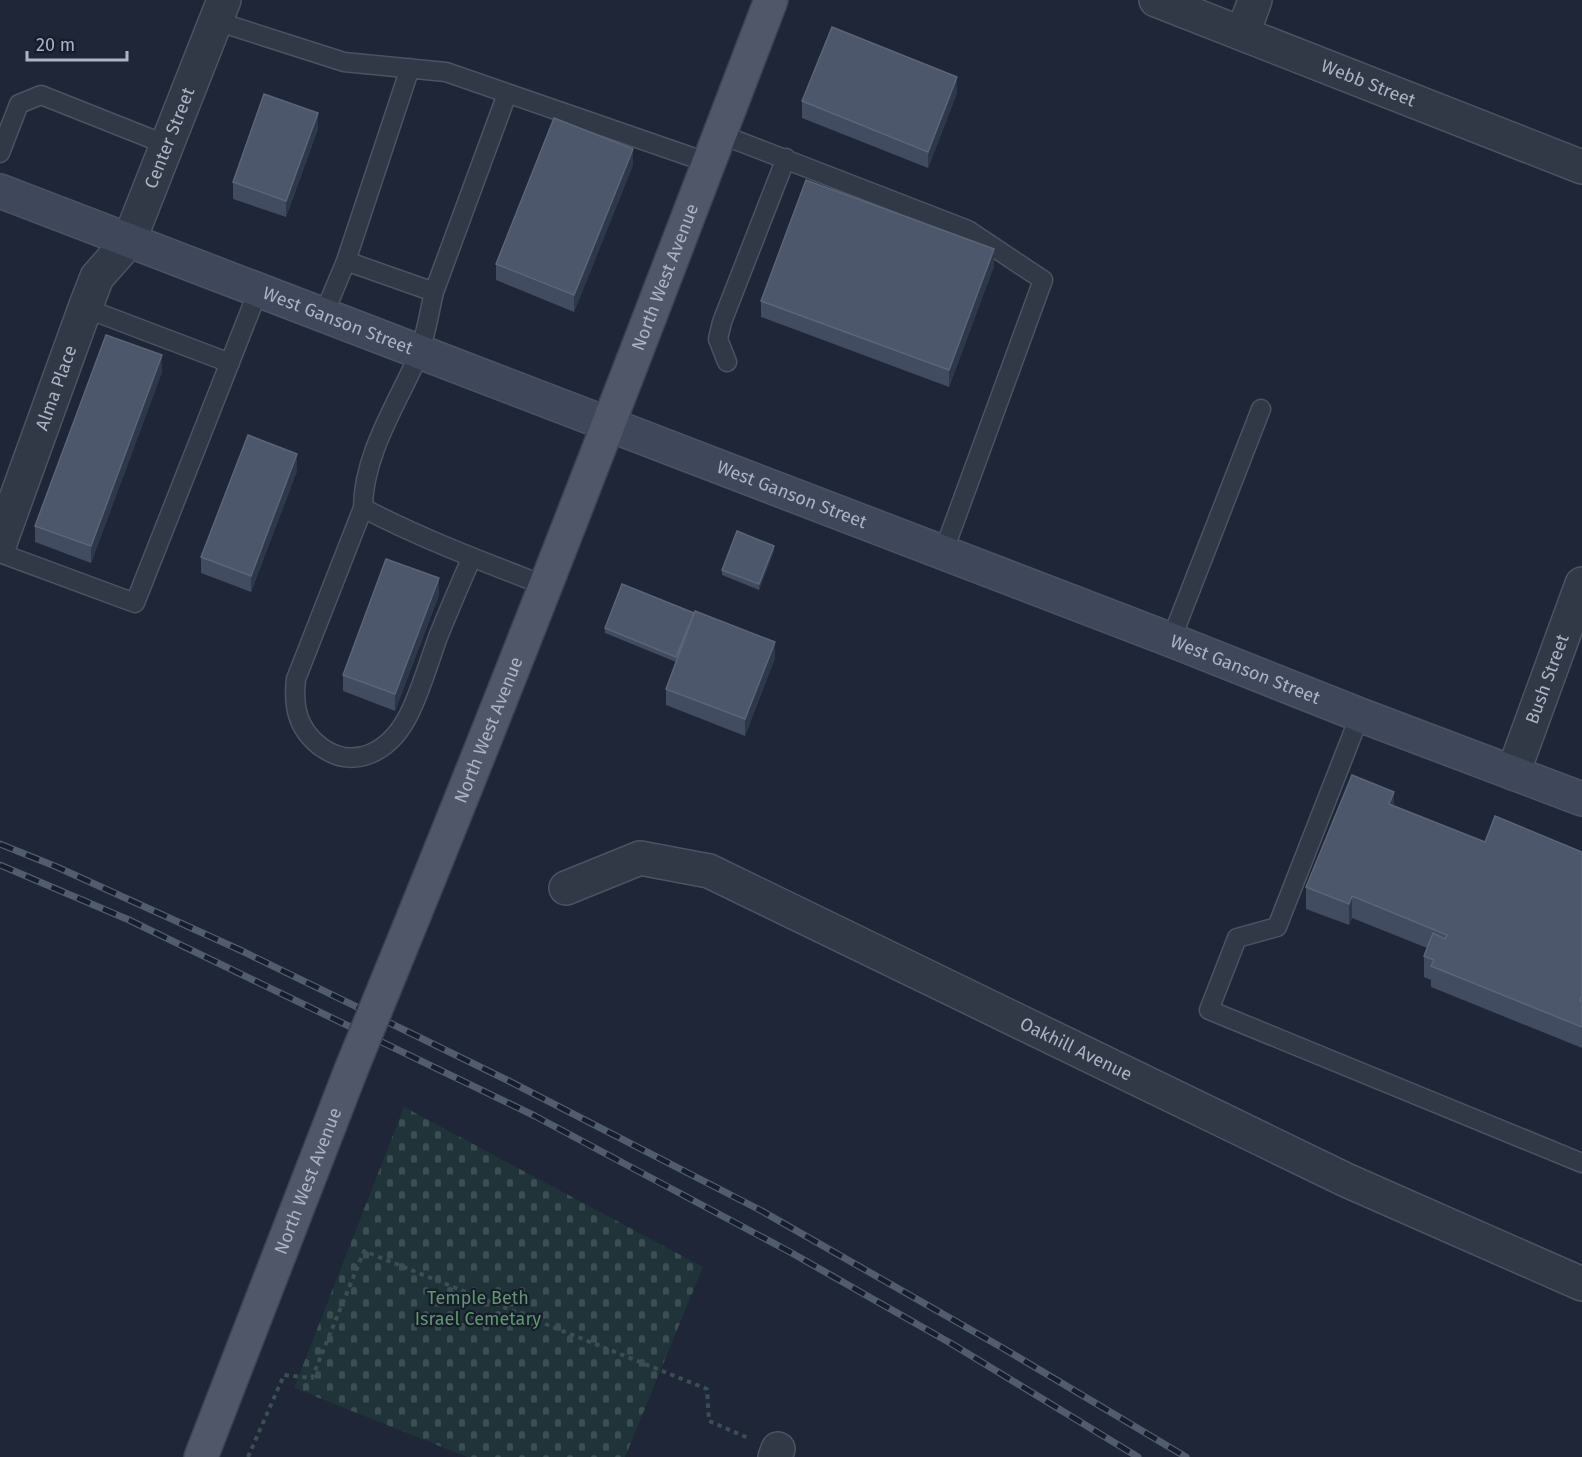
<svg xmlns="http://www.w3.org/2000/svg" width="1582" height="1457" viewBox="0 0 1582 1457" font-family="'Fira Sans',sans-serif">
<defs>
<pattern id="cemetery-stones" width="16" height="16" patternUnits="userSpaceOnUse" patternTransform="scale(1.5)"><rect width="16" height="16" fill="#1f3338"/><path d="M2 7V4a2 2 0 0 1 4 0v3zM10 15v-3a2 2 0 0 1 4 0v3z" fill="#3d4e53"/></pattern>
</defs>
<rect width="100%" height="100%" fill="#1e2637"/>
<path fill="url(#cemetery-stones)" d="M404,1107L703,1267L625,1457H467L294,1388Z"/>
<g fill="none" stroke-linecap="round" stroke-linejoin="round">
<g stroke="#4c5363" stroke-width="21">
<path id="lane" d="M216,21L344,62L446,72L709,163
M720,134L968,230L1043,280L943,553
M0,153L19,104L41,95L167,145
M346,261L410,68
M434,292L507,94
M85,308L230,363
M323,316L346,261L434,292C429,313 426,336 418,356C397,404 363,455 363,508C422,539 484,562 546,586
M727,362L718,339L722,322L786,158
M363,508L296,679C293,706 297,729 321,747C355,771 389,751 407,718C419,696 429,662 438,637C449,610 460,584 472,557
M0,553L135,603L258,291
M1171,640L1261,409
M1360,715L1277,927L1237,938L1209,1010L1582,1163"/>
</g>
<g stroke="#4c5363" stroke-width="36">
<g id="street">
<path id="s1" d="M1156,0L1582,167"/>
<path d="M1243,33L1255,0"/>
<path id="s2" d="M0,543L85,308L97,277L129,241L224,0"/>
<path id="s3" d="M1513,773L1582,584"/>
<path id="s4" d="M566,888L640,858L709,871L1346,1180L1582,1284"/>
<path d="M775,1457L778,1449"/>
</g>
</g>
<g stroke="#4c5363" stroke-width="36">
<g id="secondary">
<path id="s5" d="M0,191L1171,640L1360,715L1582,799"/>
</g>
</g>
<g stroke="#3b4251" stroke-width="36">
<g id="primary">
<path id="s6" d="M391,972C523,650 647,325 771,0"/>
<path id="s7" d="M201,1457L351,1070"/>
</g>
</g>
<path stroke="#3a4f52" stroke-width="4" stroke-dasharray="4.5 4.5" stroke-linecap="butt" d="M248,1457L284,1375L312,1378L364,1251L707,1389L709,1421L748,1438"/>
<use href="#lane" stroke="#313947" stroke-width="18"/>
<use href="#street" stroke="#313947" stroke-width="33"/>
<use href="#secondary" stroke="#3f475b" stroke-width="33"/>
<use href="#primary" stroke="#4f5768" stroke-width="33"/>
<g stroke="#525c6f" stroke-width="7">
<path id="rail" d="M0,844L57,867L240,950L509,1081L760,1210L1001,1347L1186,1457
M0,865L129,920L535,1116L790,1252L952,1344L1138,1457"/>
</g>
<use href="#rail" stroke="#171e2b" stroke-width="4.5" stroke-dasharray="14" stroke-linecap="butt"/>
<g stroke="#3b4251" stroke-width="36" stroke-linecap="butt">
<path id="primary-bridge" d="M351,1070L391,972"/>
</g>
<use href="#primary-bridge" stroke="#4f5768" stroke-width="33"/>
</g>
<path fill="#414c60" d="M957,93L928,168L802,118V101Z
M318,129L286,217L233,199V182Z
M633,165L574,312L496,280V264Z
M994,266L949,387L761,317V301Z
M162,372L91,563L35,542V526Z
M297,471L251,592L201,573V557Z
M774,551L759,590L722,575V570Z
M439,595L395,711L343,691V675Z
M605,628L775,658L745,736L666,705V689L676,662L605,633Z
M1394,806L1485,842L1582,852V1048L1431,987V980L1424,977V956L1427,948L1352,918L1349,925L1306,909V887Z"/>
<path fill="#2e384b" d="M957,77V93L928,168V152Z
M318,113V129L286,217V201Z
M633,149V165L574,312V295Z
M994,249V266L949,387V370Z
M162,355V372L91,563V546Z
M297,454V471L251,592V576Z
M774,546V551L759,590V584Z
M439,578V595L395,711V694Z
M775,642V658L745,736V719Z
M1394,792V814L1389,804Z
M1352,896V918L1349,925V904Z"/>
<path fill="#4c576b" stroke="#5b6579" stroke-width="1.5" d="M832,27L957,77L928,152L802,101Z
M264,94L318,113L286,201L233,182Z
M554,118L633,149L574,295L496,264Z
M806,180L994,249L949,370L761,301Z
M106,335L162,355L91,546L35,526Z
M248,435L297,454L251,576L201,557Z
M737,531L774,546L759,584L722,570Z
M386,559L439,578L395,694L343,675Z
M622,584L694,613L676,657L605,628Z
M695,611L775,642L745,719L666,689Z
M1352,775L1394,792L1389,804L1485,842L1495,816L1582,852V995L1580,1001H1582V1027L1431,966L1434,960L1424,956L1433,933L1445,939L1447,935L1352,896L1349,904L1306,887Z"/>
<g text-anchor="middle" stroke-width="4.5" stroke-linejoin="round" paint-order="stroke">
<g font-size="18" fill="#abb3c5" stroke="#171e2b">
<text dy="6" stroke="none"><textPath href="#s1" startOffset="228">Webb Street</textPath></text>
<text dy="6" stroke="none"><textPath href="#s2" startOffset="442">Center Street</textPath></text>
<text dy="6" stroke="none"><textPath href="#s6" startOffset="747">North West Avenue</textPath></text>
<text dy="6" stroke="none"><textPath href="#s5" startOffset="362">West Ganson Street</textPath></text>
<text dy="6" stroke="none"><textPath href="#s2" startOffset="165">Alma Place</textPath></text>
<text dy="6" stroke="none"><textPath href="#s5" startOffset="848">West Ganson Street</textPath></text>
<text dy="6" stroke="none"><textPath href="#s5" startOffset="1334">West Ganson Street</textPath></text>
<text dy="6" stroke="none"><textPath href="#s3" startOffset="100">Bush Street</textPath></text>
<text dy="6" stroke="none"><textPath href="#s6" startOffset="261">North West Avenue</textPath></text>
<text dy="6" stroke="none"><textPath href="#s4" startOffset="558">Oakhill Avenue</textPath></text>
<text dy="6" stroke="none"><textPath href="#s7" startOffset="296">North West Avenue</textPath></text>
</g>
<g font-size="18" fill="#619671" stroke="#171e2b">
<text x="478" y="1304">Temple Beth<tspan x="478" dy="21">Israel Cemetary</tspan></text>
</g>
</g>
<path d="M27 51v9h100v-9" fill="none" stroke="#abb3c5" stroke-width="3"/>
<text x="36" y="51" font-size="18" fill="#abb3c5" stroke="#171e2b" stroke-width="4.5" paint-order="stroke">20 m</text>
</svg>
